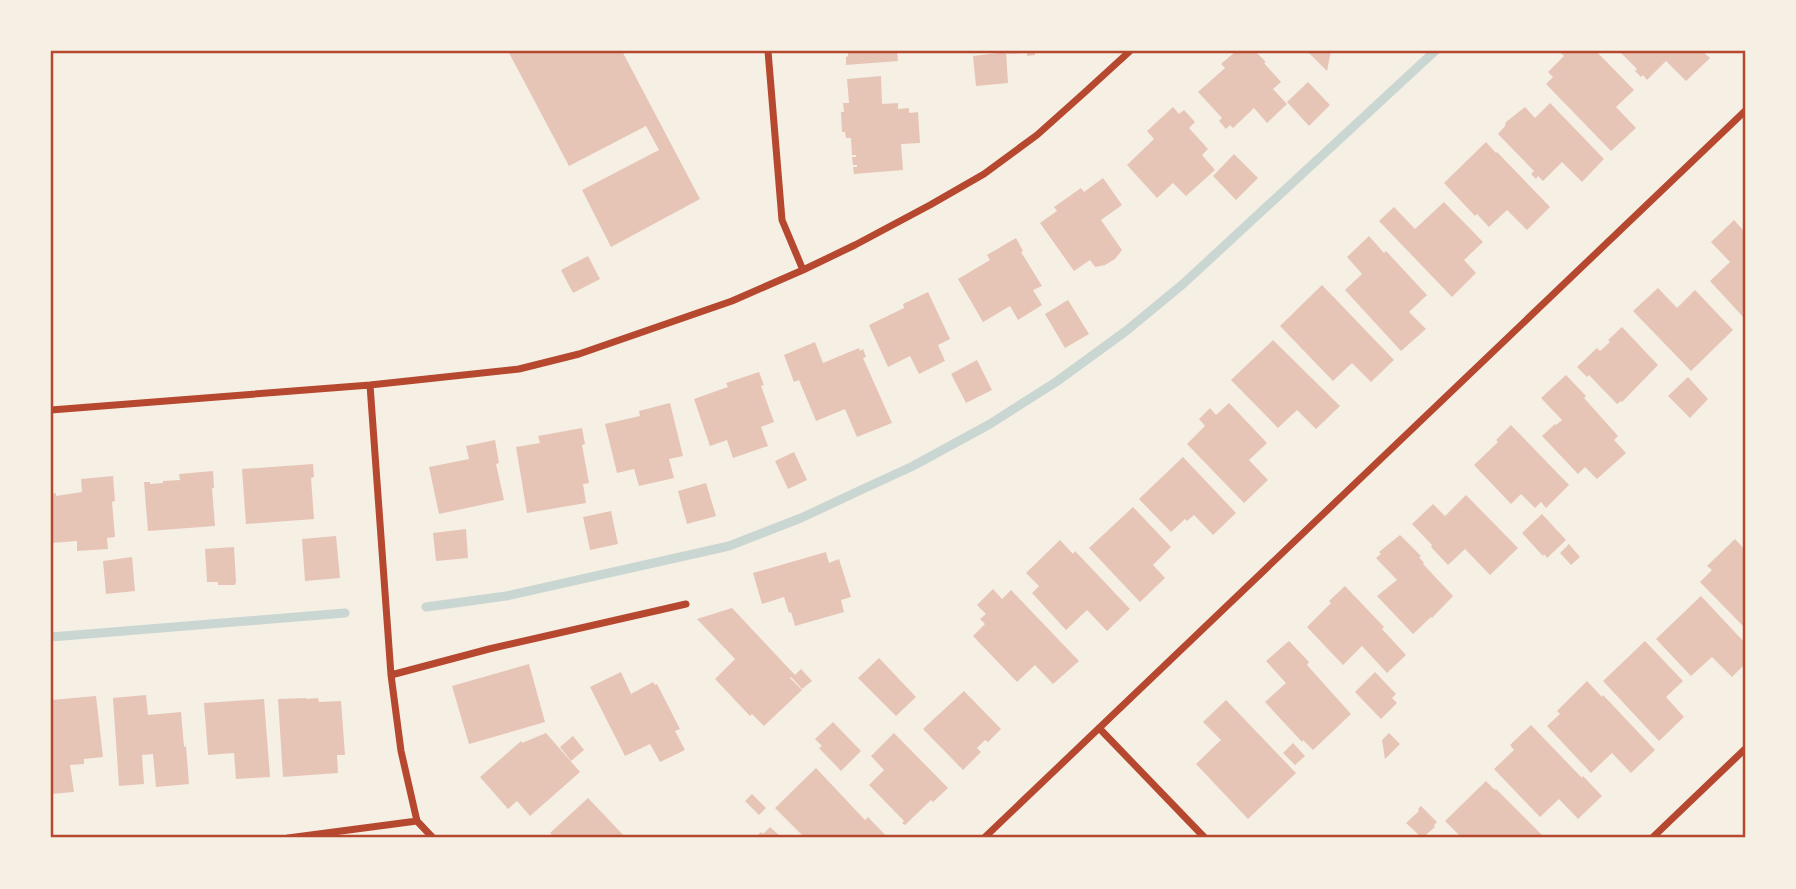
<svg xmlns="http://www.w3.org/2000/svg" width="1796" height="889" viewBox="0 0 1796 889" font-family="'PT Sans',sans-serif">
<rect width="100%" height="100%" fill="#f6efe4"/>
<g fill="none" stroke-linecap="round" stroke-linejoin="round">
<path stroke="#c9d6d2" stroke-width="9" d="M426,607L506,596L729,546L801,518L863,489L913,466L990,424L1056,382L1126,331L1183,284L1435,51
M51,637L345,613"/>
</g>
<path fill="#e6c5b7" d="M508,51H622L700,199L611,247L582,190L659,150L646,126L569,166Z
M848,51H897L898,61L846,65V57L848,56Z
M1007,51H1035V55L1027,56V53L1007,54Z
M1236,51H1255L1266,62L1264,63L1281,82L1273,89L1287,104L1267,123L1254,108L1233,128L1230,125L1226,129L1219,121L1222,118L1198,92L1225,68L1221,64Z
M1305,51H1331L1327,71L1310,54Z
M1559,51H1596L1634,90L1616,107L1636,128L1611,151L1546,84L1553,77L1548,72L1564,56Z
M1619,51H1702L1710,58L1686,81L1666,61L1647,80L1643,75L1641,77L1635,71L1637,69Z
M1006,52L1008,83L976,86L973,56Z
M881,76L882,104L898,103V109L909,108V113L918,112L920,143L901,144L903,170L854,174L853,167H857V165H853L852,157H856V155H852L851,138H846L845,132H842L841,112H844L843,103H849L847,79Z
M1308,82L1330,105L1309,126L1287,102Z
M1550,103L1604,159L1582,182L1562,162L1543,181L1538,176L1536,179L1531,174L1534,171L1498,134L1505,126L1506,122L1525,107L1535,118Z
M1173,107L1179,114L1184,110L1195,122L1189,128L1208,149L1202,155L1215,170L1186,196L1173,183L1157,198L1127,165L1154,139L1147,131Z
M1486,142L1496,153L1497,152L1550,207L1527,230L1507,210L1489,227L1477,214L1475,216L1444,183Z
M1234,154L1258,178L1236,200L1213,176Z
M1103,178L1122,205L1101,220L1122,250L1115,259L1105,265L1095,267L1090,260L1074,271L1040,223L1057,211L1054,207L1081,188L1084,192Z
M1444,202L1483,242L1464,260L1476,273L1452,297L1379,221L1394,207L1415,229Z
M1734,220L1745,232V319L1710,281L1730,262L1711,242Z
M1369,236L1384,253L1386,251L1427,295L1409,312L1426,329L1401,351L1345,290L1362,274L1347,257Z
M1016,238L1023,251L1021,252L1042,286L1033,290L1042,305L1018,320L1010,306L983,322L958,279L990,260L987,255Z
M588,256L600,279L573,293L561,270Z
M1322,285L1394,360L1371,382L1352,363L1333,381L1280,326Z
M1658,288L1677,308L1695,290L1733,330L1691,371L1633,311Z
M928,292L950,339L938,345L945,361L919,374L910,356L888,367L869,325L904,308L903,304Z
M1068,300L1089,334L1065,348L1045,314Z
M1622,327L1658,365L1622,402L1621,401L1617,404L1589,375L1587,377L1577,367L1597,348L1600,351L1610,342L1608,340Z
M1273,340L1340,406L1316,429L1297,410L1278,428L1231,380Z
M815,342L823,363L859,348L860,351L863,349L866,357L863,358L892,423L857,437L845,409L816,421L799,380L794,382L784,355Z
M977,360L992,390L966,403L951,374Z
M759,372L764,385L761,386L774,422L761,427L768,446L733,458L727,440L710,446L694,399L728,387L726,383Z
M1566,375L1586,396L1584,398L1618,436L1614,440L1626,453L1597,479L1585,467L1578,474L1542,436L1555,424L1556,425L1562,420L1541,398Z
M1688,377L1708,399L1690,418L1668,396Z
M670,403L683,456L669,459L674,478L639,486L634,469L617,473L605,424L640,416L639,411Z
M1229,403L1267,443L1249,460L1268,480L1244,503L1187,444L1205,426L1199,419L1210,408L1216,415Z
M1511,425L1569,485L1546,508L1541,502L1535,508L1521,494L1511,504L1474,465L1498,442L1496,440Z
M582,428L585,444L582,445L589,483L583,484L586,503L527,513L516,447L540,443L538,436Z
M495,440L499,463L496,464L504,500L439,514L429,467L469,459L466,446Z
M794,452L807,480L788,489L775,461Z
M1183,457L1236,513L1213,535L1194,515L1187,521L1185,519L1171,532L1139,499Z
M313,464L314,477L311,478L314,519L246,524L242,469Z
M213,471L214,488H212L215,526L148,531L144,482H150V484L163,483V481L180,480L179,474Z
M113,476L115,501L112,502L115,537L107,538L108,549L77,551V541L51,543V494L56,493V496L82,492L81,479Z
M706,483L716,516L687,524L678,491Z
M1466,495L1518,548L1490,575L1465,549L1448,565L1431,547L1432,545L1412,524L1433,504L1445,516Z
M1133,507L1171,547L1153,565L1165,578L1140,602L1089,548Z
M611,511L618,544L590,550L583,517Z
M1542,514L1566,540L1547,558L1544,554L1543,556L1522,533Z
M466,529L468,558L436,561L433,533Z
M1400,535L1421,556L1419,557L1424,563L1423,564L1453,596L1432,618L1431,617L1413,634L1377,596L1397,580L1376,558L1381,554L1379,552Z
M336,536L340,578L305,581L302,539Z
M1735,539L1745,550V624L1743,626L1700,582L1712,570L1707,566Z
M1060,540L1073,554L1075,551L1130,609L1107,631L1087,610L1066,630L1032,593L1039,586L1026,573Z
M1569,544L1580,557L1571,565L1560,553Z
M234,547L236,582L235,585H218V582H207L205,549Z
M826,552L829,563L839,559L851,597L841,600L844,612L795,626L791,612L789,613L784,597L762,604L753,573Z
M132,557L135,591L106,594L103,561Z
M1345,586L1384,627L1382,629L1406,655L1387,673L1362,646L1343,665L1307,627L1331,603L1329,601Z
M993,589L1002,599L1011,590L1079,661L1053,684L1035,665L1017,682L973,636L985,624L980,619L986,614L977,605Z
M1701,596L1745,643V664L1732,677L1712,657L1691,676L1656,639Z
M732,608L795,675L801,669L812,681L802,689L791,677L790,678L802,690L764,726L752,714L750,716L715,679L735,659L697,619Z
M1289,641L1309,662L1307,665L1351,714L1313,750L1303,740L1302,742L1265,702L1286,683L1266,661Z
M1645,641L1683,681L1666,697L1684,717L1659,741L1603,681Z
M879,658L916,697L896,716L858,678Z
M529,664L545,722L469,744L452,686Z
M621,672L631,694L653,682L655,685L657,684L680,729L675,731L685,750L660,762L650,744L625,756L590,687Z
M1375,672L1396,694L1392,698L1397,703L1381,719L1355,692Z
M1587,681L1602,697L1603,695L1655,750L1631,773L1612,753L1591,773L1547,726L1560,714L1557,711Z
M964,691L1001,729L988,742L985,740L977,748L981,752L963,770L923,729Z
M146,695L148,715L181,712L184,747L186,746L189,784L156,787L153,754L142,755L144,784L119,786L113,698Z
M96,696L103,757L84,759V764L70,765L74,792L51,794V700Z
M306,698V699L318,698L319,702L341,701L345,755H337L338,773L283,777L278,699Z
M264,699L270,777L236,779L234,753L208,755L204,703Z
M1226,700L1296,773L1248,819L1196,764L1221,740L1203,722Z
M833,722L861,751L841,771L819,748L822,746L815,739Z
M1531,725L1582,778L1583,776L1602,796L1578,819L1559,799L1540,817L1494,769L1514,750L1510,745Z
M546,733L580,772L530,816L517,801L508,809L480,777L521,741L522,743Z
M894,733L948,788L933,802L931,800L905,825L902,823L904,821L869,785L884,770L871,756Z
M1389,733L1400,744L1385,759L1382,740Z
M573,736L584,750L571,761L560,747Z
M1293,743L1305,756L1295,765L1283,753Z
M816,768L865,820L868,817L888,838H805L775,808Z
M1486,781L1495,790L1496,789L1545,838H1462L1445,821Z
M752,794L766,808L759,815L745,801Z
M588,798L626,838H555L550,833Z
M1421,806L1437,822L1434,825L1435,827L1422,838L1406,823L1419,811L1418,809Z
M770,827L782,838H760L757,836L761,832L763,834Z"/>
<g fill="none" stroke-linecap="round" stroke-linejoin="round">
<path stroke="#b5482f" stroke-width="7" d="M768,51L782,220L803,270
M370,385L391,675L401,751L417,821L433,838
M51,410L370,385L519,369L579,354L732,301L803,270L855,245L930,205L984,174L1037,135L1084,93L1130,51
M391,675L489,649L686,604
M1099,728L1205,838
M288,838L417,821
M984,838L1745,111
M1652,838L1745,749"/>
</g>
<rect width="1796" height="889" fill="none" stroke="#f6efe4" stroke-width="105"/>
<rect x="52" y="52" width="1692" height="784" fill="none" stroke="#b5482f" stroke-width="2.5"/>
</svg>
